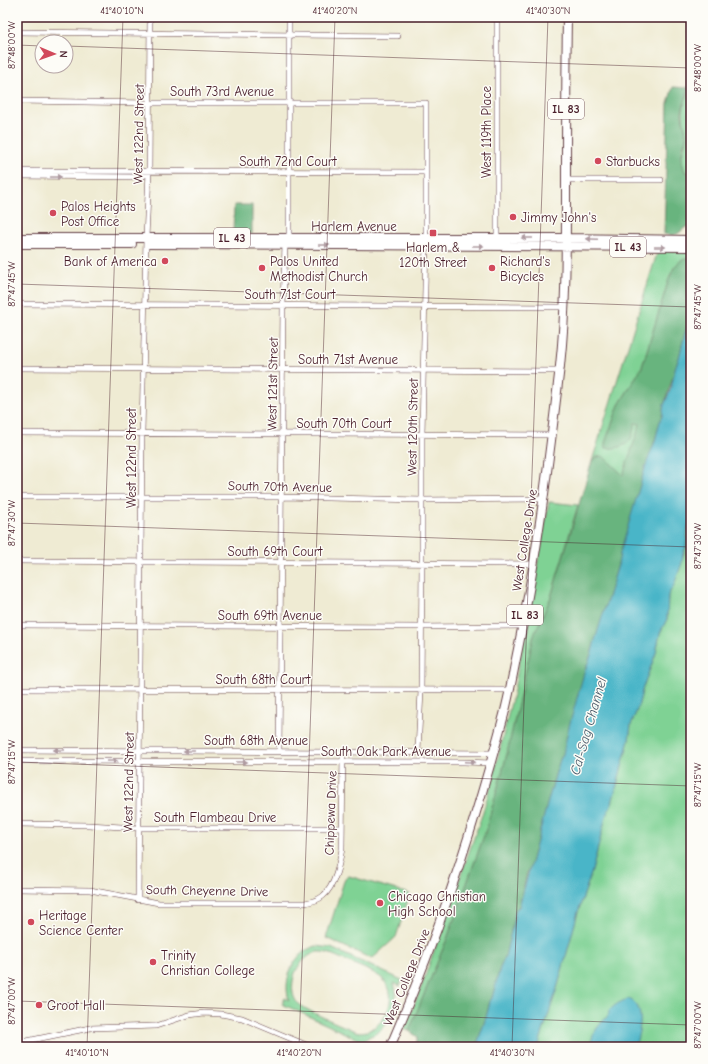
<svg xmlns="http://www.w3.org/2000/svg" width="708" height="1064" viewBox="0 0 708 1064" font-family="'Comic Neue',sans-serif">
<rect width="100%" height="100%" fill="#fdfcf7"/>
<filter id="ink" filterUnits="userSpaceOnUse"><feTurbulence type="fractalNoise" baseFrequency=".025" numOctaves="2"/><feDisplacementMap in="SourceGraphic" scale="8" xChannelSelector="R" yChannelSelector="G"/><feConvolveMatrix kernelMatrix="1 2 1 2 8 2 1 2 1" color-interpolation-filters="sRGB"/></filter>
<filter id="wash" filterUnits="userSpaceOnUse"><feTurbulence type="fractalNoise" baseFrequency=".012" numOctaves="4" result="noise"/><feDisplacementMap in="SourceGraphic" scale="16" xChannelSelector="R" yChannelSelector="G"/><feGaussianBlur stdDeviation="0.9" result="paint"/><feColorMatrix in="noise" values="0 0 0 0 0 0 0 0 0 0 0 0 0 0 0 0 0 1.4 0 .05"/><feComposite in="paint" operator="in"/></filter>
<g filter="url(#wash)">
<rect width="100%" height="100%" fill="#efebd3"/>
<path fill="#7fd294" stroke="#647860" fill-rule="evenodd" d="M689,17H691V173H685C678,157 684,153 686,139C686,136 685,132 685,129C683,117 681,106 688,95Z
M658,250L691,251V259C675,260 673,268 668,282L642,367L619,405L605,443L607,448L635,423L641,424L623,476L616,470L597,457L592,461Z
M549,502L578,505L551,597L534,635L506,758L485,833L447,939L409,1031L404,1029L419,993L480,821L492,782L514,690Z
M691,517V1047H538L558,985L578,912L592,871L606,816L612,803L629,740L631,725L638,707L643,687L656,653L660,633L667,619L668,595L674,585L686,547L688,527Z
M349,876L410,894L396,937L372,959L326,938L345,878Z
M316,946L331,948L402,980L400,986L394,983C400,1001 392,1023 377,1033C372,1036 367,1036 364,1042L282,1004L285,998L289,1000C282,979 294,952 316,946ZM317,952C328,951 339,958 349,962C359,967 380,973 386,983C400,1002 378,1038 355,1031C342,1025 304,1011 296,1001C291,993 292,982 295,973C299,964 307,955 317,952Z"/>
<path fill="#67b47e" stroke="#586a54" d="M673,87L688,88C688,97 683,104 682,113C682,121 687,130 686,138C686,141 684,144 683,147C681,156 682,164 685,172L691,173V226C684,226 683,231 677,234C673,236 668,235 664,234L668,103Z
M234,205H252V234L233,233Z
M684,259H691V317L685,333L679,358L664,405L662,416L649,460L646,465L618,565L579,693L563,754C559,759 559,766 556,772L535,849C532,857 532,866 527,873L519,907L516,909L505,957L500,968L492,998L490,1001C488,1012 484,1024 480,1035C478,1039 479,1043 476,1047H415L418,1037L409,1031L447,939L485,833L506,758L534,635L551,597L592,461L597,457L603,456L623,475L640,424L635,423C634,427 633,435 631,439C626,447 614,449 606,448L605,443L619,405L642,367L668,282C672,272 674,264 684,259Z"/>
<path fill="#4ab5c8" stroke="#4a6a7a" d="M691,316V517L688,527L686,547L683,554L682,563L674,585L668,595L667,619L660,633L656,653L643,687L638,707L631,725L629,740L612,803L606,816L592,871L578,912L558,985L538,1047H476C479,1043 478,1039 480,1035C484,1024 488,1012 490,1001L492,998L500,968L505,957L516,909L519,907L556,772C559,766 559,759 563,754L568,730L584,673L592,652L595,640L618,565L620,553L646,465L655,441L660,421L662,416L664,405L671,388L676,365L679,358L685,333Z
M629,999C647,1007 639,1033 635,1047H591C590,1036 598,1026 605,1019C608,1016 609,1013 610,1010C614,1005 623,1000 629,999Z"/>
</g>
<g filter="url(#ink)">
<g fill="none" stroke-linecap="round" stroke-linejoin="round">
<g stroke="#633e44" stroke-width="6">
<path id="minor" d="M497,17V239
M17,32L398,36
M17,101L150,103H426V238L422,435V563L421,691L418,751
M17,171L426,172
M17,176L142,177L149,172
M566,180H661
M17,304L563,307
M17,368L559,371
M17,433L552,435
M17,497H282L422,500L543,499
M17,561L534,564
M17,625L421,627L523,626
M17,689L509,690
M17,750L494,753
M279,751L283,305L285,245L289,237V17
M17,761L464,762L491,763
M17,824L89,825L138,828H342
M17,889L90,890L159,903H305C311,902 317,901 323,896C335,886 339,865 342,849L343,751
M138,900L142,433L146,238L149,172L150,17
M17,1043L90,1028L156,1026L189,1015L204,1013L221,1014L242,1018L311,1047"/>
</g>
<g stroke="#633e44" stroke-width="10">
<path id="primary" d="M17,238H566L691,240
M17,244H132
M148,244L691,247
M390,1047C436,942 472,833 502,722C509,698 513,673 518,649C537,556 549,461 560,366C566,311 566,253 566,197C566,137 566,77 567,17"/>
</g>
<use href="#minor" stroke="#fff" stroke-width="5"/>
<use href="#primary" stroke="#fff" stroke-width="8"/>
</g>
<defs><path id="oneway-solid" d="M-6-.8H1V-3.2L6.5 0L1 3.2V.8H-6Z"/></defs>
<g fill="#ae9aa0">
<use href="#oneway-solid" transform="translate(56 177)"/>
<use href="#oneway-solid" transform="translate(527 238) rotate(180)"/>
<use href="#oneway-solid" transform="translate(592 239) rotate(-178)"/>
<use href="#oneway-solid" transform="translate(324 245)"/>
<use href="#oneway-solid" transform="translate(478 246)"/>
<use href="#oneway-solid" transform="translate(660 247)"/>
<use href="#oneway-solid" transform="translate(59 750) rotate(-180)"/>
<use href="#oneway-solid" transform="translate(189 751) rotate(-180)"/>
<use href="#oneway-solid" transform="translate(112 761)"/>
<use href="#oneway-solid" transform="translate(242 762)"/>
<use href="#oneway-solid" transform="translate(470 762) rotate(2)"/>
</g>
</g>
<path fill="none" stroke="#4a1f2b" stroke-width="1" stroke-opacity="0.45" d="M17,45L42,46M66,46L691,68M17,284L691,307M17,523L691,547M17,762L691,786M17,1001L691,1025M87,1047L123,17M299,1047L335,17M512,1047L548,17"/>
<g fill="#d1495b" stroke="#fdfcf7" stroke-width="1.5">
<circle cx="598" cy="161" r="4"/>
<circle cx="53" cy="213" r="4"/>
<circle cx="513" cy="217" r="4"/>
<rect x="429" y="229" width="8" height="8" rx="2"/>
<circle cx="165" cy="261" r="4"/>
<circle cx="262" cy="268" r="4"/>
<circle cx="492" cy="268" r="4"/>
<circle cx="380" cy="903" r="4"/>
<circle cx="31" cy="922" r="4"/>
<circle cx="153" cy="962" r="4"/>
<circle cx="39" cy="1005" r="4"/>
</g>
<g text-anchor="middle" stroke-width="3" stroke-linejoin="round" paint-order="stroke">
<g fill="#fdfcf7" stroke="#806168" stroke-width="1">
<rect x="548" y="99" width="36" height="20" rx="3"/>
<rect x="214" y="228" width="36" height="20" rx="3"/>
<rect x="610" y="237" width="36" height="20" rx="3"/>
<rect x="507" y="605" width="36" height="20" rx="3"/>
</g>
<g font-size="12" font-weight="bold" fill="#4a1f2b">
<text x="566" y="113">IL 83</text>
<text x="232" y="242">IL 43</text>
<text x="628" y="251">IL 43</text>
<text x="525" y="619">IL 83</text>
</g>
<g font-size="13" fill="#4a1f2b" stroke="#fdfcf7">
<text x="222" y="96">South 73rd Avenue</text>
<text transform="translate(486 132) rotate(-90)" y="5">West 119th Place</text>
<text transform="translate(138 134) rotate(-89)" y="5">West 122nd Street</text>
<text x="288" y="166">South 72nd Court</text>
<text x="354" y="231">Harlem Avenue</text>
<text x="290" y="299">South 71st Court</text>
<text x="348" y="364">South 71st Avenue</text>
<text transform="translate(272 384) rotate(-89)" y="5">West 121st Street</text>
<text x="344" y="428">South 70th Court</text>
<text transform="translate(412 427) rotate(-89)" y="5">West 120th Street</text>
<text transform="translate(131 458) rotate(-90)" y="5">West 122nd Street</text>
<text transform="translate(280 486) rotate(1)" y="5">South 70th Avenue</text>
<text transform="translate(524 540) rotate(-81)" y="5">West College Drive</text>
<text x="275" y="556">South 69th Court</text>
<text x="270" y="620">South 69th Avenue</text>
<text x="263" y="684">South 68th Court</text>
<text x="256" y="745">South 68th Avenue</text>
<text x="386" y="756">South Oak Park Avenue</text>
<text transform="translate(128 782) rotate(-89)" y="5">West 122nd Street</text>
<text transform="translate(330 813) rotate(-88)" y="5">Chippewa Drive</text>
<text x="215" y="822">South Flambeau Drive</text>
<text transform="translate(207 890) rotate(1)" y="5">South Cheyenne Drive</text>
<text transform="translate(406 977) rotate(-68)" y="5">West College Drive</text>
</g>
<g font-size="13" fill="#4a1f2b" stroke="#fdfcf7" text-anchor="start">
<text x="606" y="166">Starbucks</text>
<text x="61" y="211">Palos Heights<tspan x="61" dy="15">Post Office</tspan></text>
<text x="521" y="222">Jimmy John's</text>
<text x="433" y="252" text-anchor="middle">Harlem &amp;<tspan x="433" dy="15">120th Street</tspan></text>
<text x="157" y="266" text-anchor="end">Bank of America</text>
<text x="270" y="266">Palos United<tspan x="270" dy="15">Methodist Church</tspan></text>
<text x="500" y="266">Richard's<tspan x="500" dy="15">Bicycles</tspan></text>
<text x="388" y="901">Chicago Christian<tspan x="388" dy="15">High School</tspan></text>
<text x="39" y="920">Heritage<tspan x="39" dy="15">Science Center</tspan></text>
<text x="161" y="960">Trinity<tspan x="161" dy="15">Christian College</tspan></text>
<text x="47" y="1010">Groot Hall</text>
</g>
<g font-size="14" font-style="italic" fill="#4a5b6a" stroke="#fdfcf7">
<text transform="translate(588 726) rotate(-74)" y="5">Cal-Sag Channel</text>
</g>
</g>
<rect width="708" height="1064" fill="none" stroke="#fdfcf7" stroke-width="44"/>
<g transform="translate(54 54) rotate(92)"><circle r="19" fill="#fdfcf7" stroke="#b5a4a5"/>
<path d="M0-3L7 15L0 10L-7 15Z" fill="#d1495b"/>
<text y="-6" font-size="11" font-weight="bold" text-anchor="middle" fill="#4a1f2b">N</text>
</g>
<rect x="22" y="22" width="664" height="1020" fill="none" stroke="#4a1f2b" stroke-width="1.5"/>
<g font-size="10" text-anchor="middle" fill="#4a1f2b">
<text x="122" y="14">41°40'10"N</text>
<text x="335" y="14">41°40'20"N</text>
<text x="548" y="14">41°40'30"N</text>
<text transform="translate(11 45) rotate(-90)" y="4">87°48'00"W</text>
<text transform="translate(697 68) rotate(-90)" y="4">87°48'00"W</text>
<text transform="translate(11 284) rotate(-90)" y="4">87°47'45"W</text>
<text transform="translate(697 307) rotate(-90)" y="4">87°47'45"W</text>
<text transform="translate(11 523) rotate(-90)" y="4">87°47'30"W</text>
<text transform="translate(697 546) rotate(-90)" y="4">87°47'30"W</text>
<text transform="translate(11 762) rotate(-90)" y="4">87°47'15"W</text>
<text transform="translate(697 785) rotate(-90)" y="4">87°47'15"W</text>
<text transform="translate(11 1001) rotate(-90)" y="4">87°47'00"W</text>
<text transform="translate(697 1025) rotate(-90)" y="4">87°47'00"W</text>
<text x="87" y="1056">41°40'10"N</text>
<text x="299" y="1056">41°40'20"N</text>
<text x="512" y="1056">41°40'30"N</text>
</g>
</svg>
